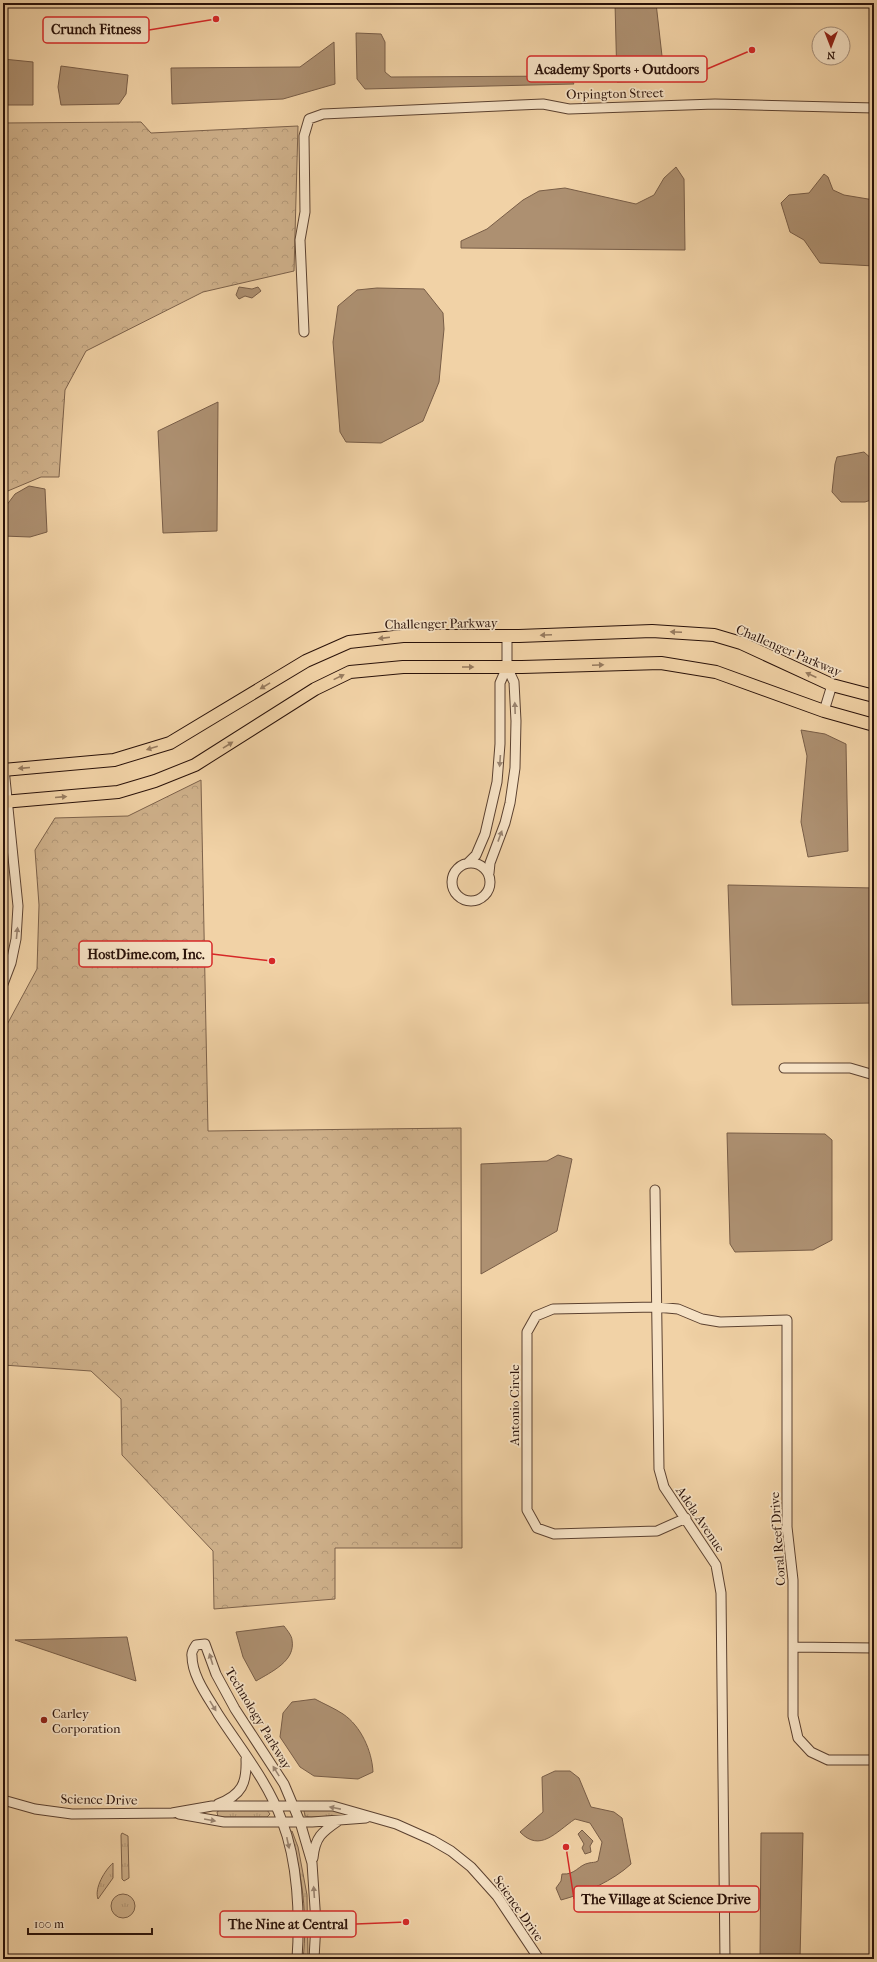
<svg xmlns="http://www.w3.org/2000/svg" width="877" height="1962" viewBox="0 0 877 1962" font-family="'IM FELL French Canon',serif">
<defs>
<pattern id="grass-tufts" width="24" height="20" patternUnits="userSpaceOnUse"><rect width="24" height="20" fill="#cfb18b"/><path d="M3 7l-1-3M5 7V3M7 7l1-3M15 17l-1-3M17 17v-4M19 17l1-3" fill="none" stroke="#b29777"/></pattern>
<pattern id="forest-crowns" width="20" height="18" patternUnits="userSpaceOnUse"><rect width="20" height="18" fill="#cfb18b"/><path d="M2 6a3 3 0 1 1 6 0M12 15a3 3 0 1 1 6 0" fill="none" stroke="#b29777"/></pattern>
</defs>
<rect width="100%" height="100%" fill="#f1d2a6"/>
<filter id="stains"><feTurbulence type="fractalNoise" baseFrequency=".005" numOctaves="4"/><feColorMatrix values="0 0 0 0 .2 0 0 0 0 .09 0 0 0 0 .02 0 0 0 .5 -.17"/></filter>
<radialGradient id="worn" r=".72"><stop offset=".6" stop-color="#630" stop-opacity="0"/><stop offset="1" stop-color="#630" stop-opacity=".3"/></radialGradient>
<path fill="url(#grass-tufts)" stroke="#7c614a" d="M307,1809L336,1810L351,1814V1816L310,1817L305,1816L304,1811Z
M220,1810H267L270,1814L267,1817H218L217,1812Z
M292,1831L298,1847L307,1895L308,1959H303C308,1917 302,1873 290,1832Z
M122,1833L128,1836L129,1878L124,1881L122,1879L121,1835Z
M113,1863V1878L98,1899C94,1888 105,1870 113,1863Z
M111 1906a12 12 0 1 1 24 0a12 12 0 1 1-24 0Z"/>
<path fill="url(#forest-crowns)" stroke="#7c614a" d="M141,122L151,133L298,126L294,271L203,292L86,351L65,390L59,477H41L3,493V123Z
M201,780L208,1131L461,1128L462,1548H335V1599L214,1609L213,1551L122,1455L121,1399L91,1371L3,1365V1032L37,969L39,905L35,850L55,818L128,816Z"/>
<path fill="#ad9071" stroke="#785d47" d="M615,3H656L662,56L672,81L617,82Z
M356,33L381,34L385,42V72L391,77L569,76L574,84L365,89L357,79Z
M334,42L335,84L283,99L172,104L171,68L300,67Z
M3,59L33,62V105H3Z
M61,66L128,75L126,94L119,104L61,105L58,87Z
M676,167L684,179L685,250L461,248V241L487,229L523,200L539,191L565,188L636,204L654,195L664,178Z
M824,174L828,177L833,190L844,195L874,200V266L820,263L804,240L790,232L781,203L789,195L809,193Z
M239,287L252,289L258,287L261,291L252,298L245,296L239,299L236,295Z
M377,288L424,289L443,313L444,329L439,382L423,421L381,443L346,442L340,432L333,342L338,306L357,290Z
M218,402L217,531L163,533L158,431Z
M864,452L874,461V499L865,502H841L832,492L835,464L837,457Z
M29,486L45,489L47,532L30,537L3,536V506H6L15,494Z
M801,730L825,734L846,744L848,851L808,857L801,822L807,756Z
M728,885L874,888V1003L732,1005Z
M727,1133L825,1134L832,1140V1240L813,1250L735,1252L730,1244Z
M558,1155L572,1159L557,1231L481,1274V1164L547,1161Z
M284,1626C287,1630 292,1636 292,1640C296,1661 271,1672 256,1681L243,1657L236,1632Z
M127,1637L136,1681L15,1640Z
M315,1699C324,1704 334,1708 343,1714C361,1726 372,1751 373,1772L358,1779L314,1776L300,1767L280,1737L283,1713L292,1702Z
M555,1771H570L579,1778L591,1807L614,1812L622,1818L631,1864C614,1880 584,1894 561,1900L556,1888L561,1881L562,1874C576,1875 578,1865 589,1863C593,1862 594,1863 598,1861L602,1842L590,1823L575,1819C556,1832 540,1853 520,1832L543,1812L542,1777Z
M582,1830L593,1841L590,1846L591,1852L585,1854L582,1848L584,1844L578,1834Z
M761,1833H803L800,1959H760Z"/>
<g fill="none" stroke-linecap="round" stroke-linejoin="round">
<g stroke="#5b4130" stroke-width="11">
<path id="minor" d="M304,332L300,240L305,212L304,136L309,119L323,114L543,104L569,109L715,104L874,108
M824,711L832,685
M452 882a19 19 0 1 1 38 0a19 19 0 1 1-38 0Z
M468,863L476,855L485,834L497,782L500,744V683L507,667V636
M489,873L490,863L505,823L510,803L515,768L516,721L514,682L507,667
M3,984L11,963L16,939L18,906L4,769
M784,1068H850L874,1075
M655,1190L659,1469L664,1487L716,1565L721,1593L725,1959
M686,1518L657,1531L554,1534L537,1528L527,1510V1332L536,1316L553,1309L656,1307L678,1309L702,1319L720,1322L787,1320V1527L793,1580V1716L798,1738L811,1752L828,1760H874
M793,1647L874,1648
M3,1800L35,1809L72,1814L172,1813L212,1806H333L396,1824L432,1840L451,1851L471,1867L497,1896L539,1959
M218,1804C242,1795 247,1783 246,1759
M179,1814L224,1822H312L366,1818
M313,1858C315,1837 322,1832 338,1821
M297,1959C300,1916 298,1862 282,1821C268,1782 240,1748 218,1714C208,1697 192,1676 192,1656C191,1653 194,1648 196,1645L205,1644L216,1674L235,1709L284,1784L300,1822L312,1863L316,1923L314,1959"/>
</g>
<g stroke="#291109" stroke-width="14">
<path id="major" d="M3,770L114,760L170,743L306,661L349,642L403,636H519L652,631L714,635L741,643L832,685L874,696
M3,802L118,792L155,781L195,765L315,689L350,672L403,667H522L661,663L716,672L824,711L874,725"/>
</g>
<use href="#minor" stroke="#f6e2c5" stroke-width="9"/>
<use href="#major" stroke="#f1d2a6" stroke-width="12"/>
</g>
<defs><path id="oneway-solid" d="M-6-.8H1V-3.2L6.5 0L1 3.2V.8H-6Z"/></defs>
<g fill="#977b5f">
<use href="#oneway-solid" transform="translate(676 632) rotate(-178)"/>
<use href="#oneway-solid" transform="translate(546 635) rotate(178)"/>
<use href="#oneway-solid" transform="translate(384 638) rotate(173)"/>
<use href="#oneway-solid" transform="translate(598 665) rotate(-2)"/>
<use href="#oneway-solid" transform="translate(468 667)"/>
<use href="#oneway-solid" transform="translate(811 675) rotate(-155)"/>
<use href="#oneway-solid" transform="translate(339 677) rotate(-26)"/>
<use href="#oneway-solid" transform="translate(265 686) rotate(149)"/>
<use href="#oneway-solid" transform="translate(228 745) rotate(-32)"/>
<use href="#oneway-solid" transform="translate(152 748) rotate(163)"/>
<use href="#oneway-solid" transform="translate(24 768) rotate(175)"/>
<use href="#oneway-solid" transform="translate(61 797) rotate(-5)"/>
</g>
<g fill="#9a8470">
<use href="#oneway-solid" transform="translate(515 708) rotate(-92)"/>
<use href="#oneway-solid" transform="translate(500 761) rotate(94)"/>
<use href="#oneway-solid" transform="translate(500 836) rotate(-70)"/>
<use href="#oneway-solid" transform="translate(17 933) rotate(-84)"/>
<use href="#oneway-solid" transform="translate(211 1659) rotate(-107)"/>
<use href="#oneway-solid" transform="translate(213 1706) rotate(58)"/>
<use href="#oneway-solid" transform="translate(276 1771) rotate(-122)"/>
<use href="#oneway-solid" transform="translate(335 1808) rotate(-169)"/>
<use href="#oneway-solid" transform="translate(210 1820) rotate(10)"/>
<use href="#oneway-solid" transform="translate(288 1843) rotate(78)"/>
<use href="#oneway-solid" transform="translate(314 1892) rotate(-94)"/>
</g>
<circle fill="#8f2418" stroke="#f6e2c5" stroke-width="1.5" cx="44" cy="1720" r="4"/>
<g text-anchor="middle" stroke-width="3.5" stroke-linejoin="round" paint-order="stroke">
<g font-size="13" fill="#291109" stroke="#f6e2c5">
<text transform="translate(615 93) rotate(-1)" y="5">Orpington Street</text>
<text transform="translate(441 623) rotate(-1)" y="5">Challenger Parkway</text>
<text transform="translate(789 650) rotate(23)" y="5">Challenger Parkway</text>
<text transform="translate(514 1405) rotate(-90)" y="5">Antonio Circle</text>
<text transform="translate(701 1519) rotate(56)" y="5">Adela Avenue</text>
<text transform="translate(777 1539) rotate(-94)" y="5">Coral Reef Drive</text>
<text transform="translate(259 1718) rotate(59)" y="5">Technology Parkway</text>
<text transform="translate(99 1799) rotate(1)" y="5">Science Drive</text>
<text transform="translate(519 1908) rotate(55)" y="5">Science Drive</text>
</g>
<g font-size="13" fill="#291109" stroke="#f6e2c5" text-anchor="start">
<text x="52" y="1718">Carley<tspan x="52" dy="15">Corporation</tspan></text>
</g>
</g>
<path fill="none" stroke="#d62828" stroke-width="1.5" d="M216 19L149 30M752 50L707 69M272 961L212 954M566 1847L574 1899M406 1922L356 1924"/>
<g fill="#d62828" stroke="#f6e2c5" stroke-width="1.5">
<circle cx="216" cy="19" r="4"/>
<circle cx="752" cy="50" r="4"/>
<circle cx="272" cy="961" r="4"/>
<circle cx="566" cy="1847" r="4"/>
<circle cx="406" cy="1922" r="4"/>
</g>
<g fill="#f6e2c5" stroke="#d62828" stroke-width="1.5">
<rect x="43" y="17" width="106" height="26" rx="4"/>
<rect x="527" y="56" width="180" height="26" rx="4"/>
<rect x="79" y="941" width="133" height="26" rx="4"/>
<rect x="574" y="1886" width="185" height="26" rx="4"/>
<rect x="220" y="1911" width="136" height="26" rx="4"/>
</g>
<g font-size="14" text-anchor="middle" font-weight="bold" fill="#291109">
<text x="96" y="34">Crunch Fitness</text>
<text x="617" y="74">Academy Sports + Outdoors</text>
<text x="146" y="959">HostDime.com, Inc.</text>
<text x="666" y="1904">The Village at Science Drive</text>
<text x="288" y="1929">The Nine at Central</text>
</g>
<rect width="877" height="1962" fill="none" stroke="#f1d2a6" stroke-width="16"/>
<rect x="4" y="4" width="869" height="1954" fill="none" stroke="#291109" stroke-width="2"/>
<rect x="8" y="8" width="861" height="1946" fill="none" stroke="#291109"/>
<g transform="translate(831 46) rotate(180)"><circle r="19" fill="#f6e2c5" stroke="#a48e7a"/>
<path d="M0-3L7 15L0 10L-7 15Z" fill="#8f2418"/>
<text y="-6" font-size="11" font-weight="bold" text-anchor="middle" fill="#291109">N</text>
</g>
<path d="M28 1928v6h124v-6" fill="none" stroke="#291109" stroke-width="2"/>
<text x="34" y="1928" font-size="12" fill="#291109" stroke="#f6e2c5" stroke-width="3" paint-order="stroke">100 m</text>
<rect width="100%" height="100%" filter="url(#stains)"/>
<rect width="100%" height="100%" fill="url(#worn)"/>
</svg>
